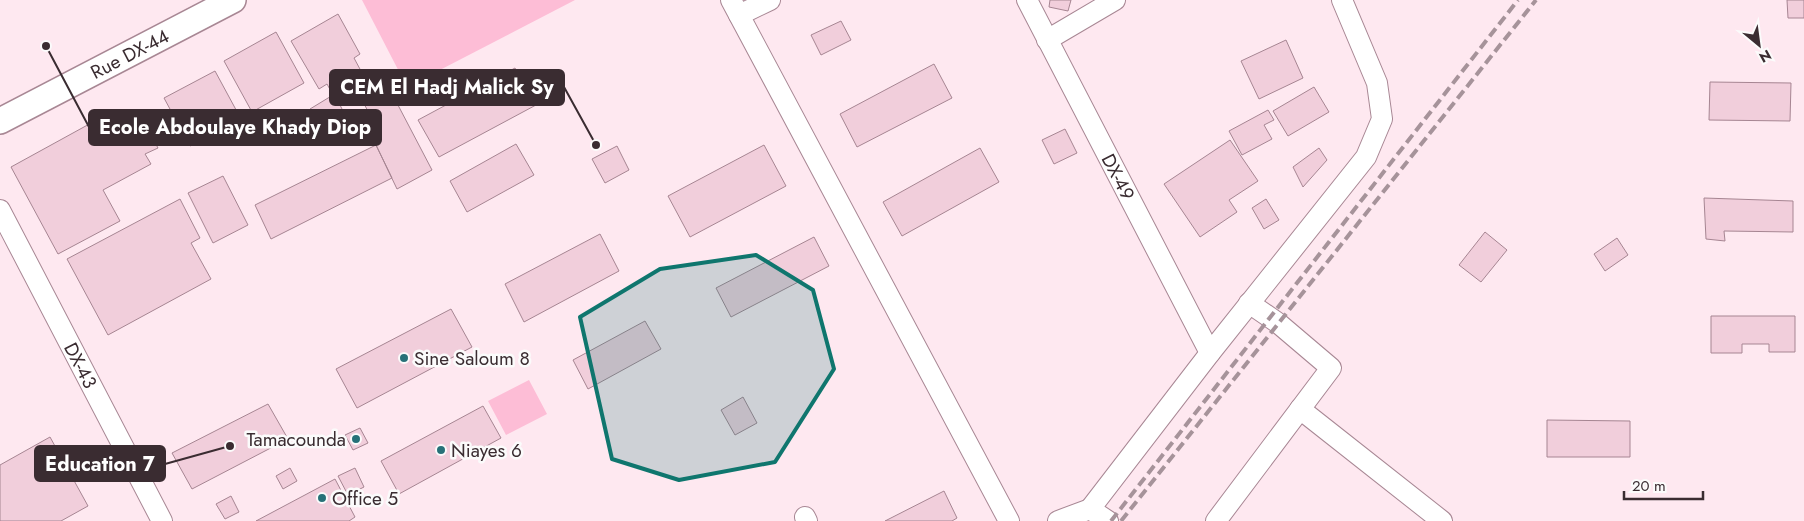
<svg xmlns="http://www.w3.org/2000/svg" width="1804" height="521" viewBox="0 0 1804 521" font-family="Jost,sans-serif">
<rect width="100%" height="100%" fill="#fee8f0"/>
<path fill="#fdbdd6" d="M362,0H575L407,87Z
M529,380L547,414L506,435L488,401Z"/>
<path fill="#f1cedb" stroke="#a68592" d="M1050,0H1071L1068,11L1049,7Z
M1787,0H1804V18H1788Z
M338,14L360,54L354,58L368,84L338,101L345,115L321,128L310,109L333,95L327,84L319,89L291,41Z
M841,21L851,40L821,55L811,35Z
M276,32L304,83L252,112L224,61Z
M1286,40L1303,78L1259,99L1241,61Z
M934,64L952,98L857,147L840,114Z
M515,68L536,105L439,157L418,120Z
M215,71L241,119L190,146L164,98Z
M1710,82L1791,83L1790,121L1709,120Z
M388,86L432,170L397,189L376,145L361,120L370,115L362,100Z
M1314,87L1329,112L1288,136L1273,111Z
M137,110L158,148L145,154L151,164L103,190L120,221L58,254L11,167L93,122L98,131Z
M1268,110L1274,120L1264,125L1272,139L1242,155L1229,131Z
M1065,129L1077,153L1054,164L1042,140Z
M1230,140L1258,181L1229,200L1237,212L1200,237L1164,184Z
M516,144L534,175L467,212L450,181Z
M376,145L392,178L271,239L255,205Z
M764,145L786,186L690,237L668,196Z
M617,146L629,170L605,183L592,159Z
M980,148L999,182L902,236L883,202Z
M1319,148L1327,160L1303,187L1293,167Z
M223,176L248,225L213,243L188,193Z
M1704,198L1793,201V232L1724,231L1725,241L1706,239Z
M180,199L200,238L191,243L211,279L108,335L67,259Z
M1266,199L1279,220L1264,229L1252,208Z
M1485,232L1507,250L1481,282L1459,265Z
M600,234L619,271L524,322L505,284Z
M814,237L829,266L731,317L716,288Z
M1617,238L1628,255L1605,271L1594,254Z
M451,309L472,347L357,408L336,369Z
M1711,316H1795V352H1769V344H1742V353H1711Z
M645,321L661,349L588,389L573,360Z
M743,397L757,423L735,435L721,410Z
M268,404L288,439L192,489L172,453Z
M483,406L501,438L399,494L381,461Z
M1547,420L1630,421V457H1547Z
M360,428L368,443L353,450L345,435Z
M50,437L88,506L61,521H0V465Z
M290,468L297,481L283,489L276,476Z
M355,468L364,487L348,495L338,476Z
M335,479L355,517L349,521H256Z
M944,491L957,518L952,521H885Z
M231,496L239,512L225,519L216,504Z"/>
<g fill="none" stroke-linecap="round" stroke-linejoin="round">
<g stroke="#a88794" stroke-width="22">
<g id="minor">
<path d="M731,0L1009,521"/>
<path id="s1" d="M1027,0L1210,353"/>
<path d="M739,15L770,0"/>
<path d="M1047,40L1115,0"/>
<path id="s2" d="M0,210L162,521"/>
<path d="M1300,409L1442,521"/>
<path d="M1090,509L1210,353L1366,157L1382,119L1377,83L1342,0"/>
<path d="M1090,509L1108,521"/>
<path d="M805,517L807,521"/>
<path d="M1058,521L1090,509"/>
<path d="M1216,521L1331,368L1278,323L1249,303"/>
</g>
</g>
<g stroke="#a88794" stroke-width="28">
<g id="tertiary">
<path id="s3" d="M0,121L233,0"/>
</g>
</g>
<use href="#minor" stroke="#fff" stroke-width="20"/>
<use href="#tertiary" stroke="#fff" stroke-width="25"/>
<path stroke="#a6939a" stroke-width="4" stroke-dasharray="10 5" stroke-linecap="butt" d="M1111,521L1518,0
M1121,521L1536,0"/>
</g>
<path fill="#0f766e" fill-opacity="0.2" stroke="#0f766e" stroke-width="4" stroke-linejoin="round" d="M756,255L813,290L834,369L775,462L679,480L612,459L580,317L660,269Z"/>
<g fill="#277178" stroke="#fbfbfb" stroke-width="2">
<circle cx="404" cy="358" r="5"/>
<circle cx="356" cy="439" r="5"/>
<circle cx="441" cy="450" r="5"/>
<circle cx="322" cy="498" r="5"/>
</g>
<g text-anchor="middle" stroke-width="5" stroke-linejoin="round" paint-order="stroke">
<g font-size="19" fill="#3a2c31" stroke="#fbfbfb">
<text dy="7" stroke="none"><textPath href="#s3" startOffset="146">Rue DX-44</textPath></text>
<text dy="7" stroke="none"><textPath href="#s1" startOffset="199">DX-49</textPath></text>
<text dy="7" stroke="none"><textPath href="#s2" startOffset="175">DX-43</textPath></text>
</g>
<g font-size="19" fill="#3a2c31" stroke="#fbfbfb" text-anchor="start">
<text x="414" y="365">Sine Saloum 8</text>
<text x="346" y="446" text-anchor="end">Tamacounda</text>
<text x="451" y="457">Niayes 6</text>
<text x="332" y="505">Office 5</text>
</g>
</g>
<path fill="none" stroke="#3a2c31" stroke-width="2" d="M596 145L564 87M46 46L89 127M230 446L165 464"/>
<g fill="#3a2c31" stroke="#fbfbfb" stroke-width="2">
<circle cx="596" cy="145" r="5"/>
<circle cx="46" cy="46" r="5"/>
<circle cx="230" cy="446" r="5"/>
</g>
<g fill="#3a2c31" stroke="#3a2c31" stroke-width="2">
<rect x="330" y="70" width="234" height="35" rx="5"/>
<rect x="89" y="110" width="292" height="35" rx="5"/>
<rect x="35" y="446" width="130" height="35" rx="5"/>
</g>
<g font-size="20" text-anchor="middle" font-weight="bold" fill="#fff">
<text x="447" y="94">CEM El Hadj Malick Sy</text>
<text x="235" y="134">Ecole Abdoulaye Khady Diop</text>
<text x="100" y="471">Education 7</text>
</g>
<g transform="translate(1759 45) rotate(151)" stroke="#fbfbfb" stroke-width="4" paint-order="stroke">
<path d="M0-4L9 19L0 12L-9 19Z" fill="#3a2c31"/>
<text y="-8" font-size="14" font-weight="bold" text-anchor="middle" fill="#3a2c31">N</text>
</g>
<path d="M1624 491v8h79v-8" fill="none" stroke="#3a2c31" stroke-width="2.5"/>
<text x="1632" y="491" font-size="15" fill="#3a2c31" stroke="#fbfbfb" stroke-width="4" paint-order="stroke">20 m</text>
</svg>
